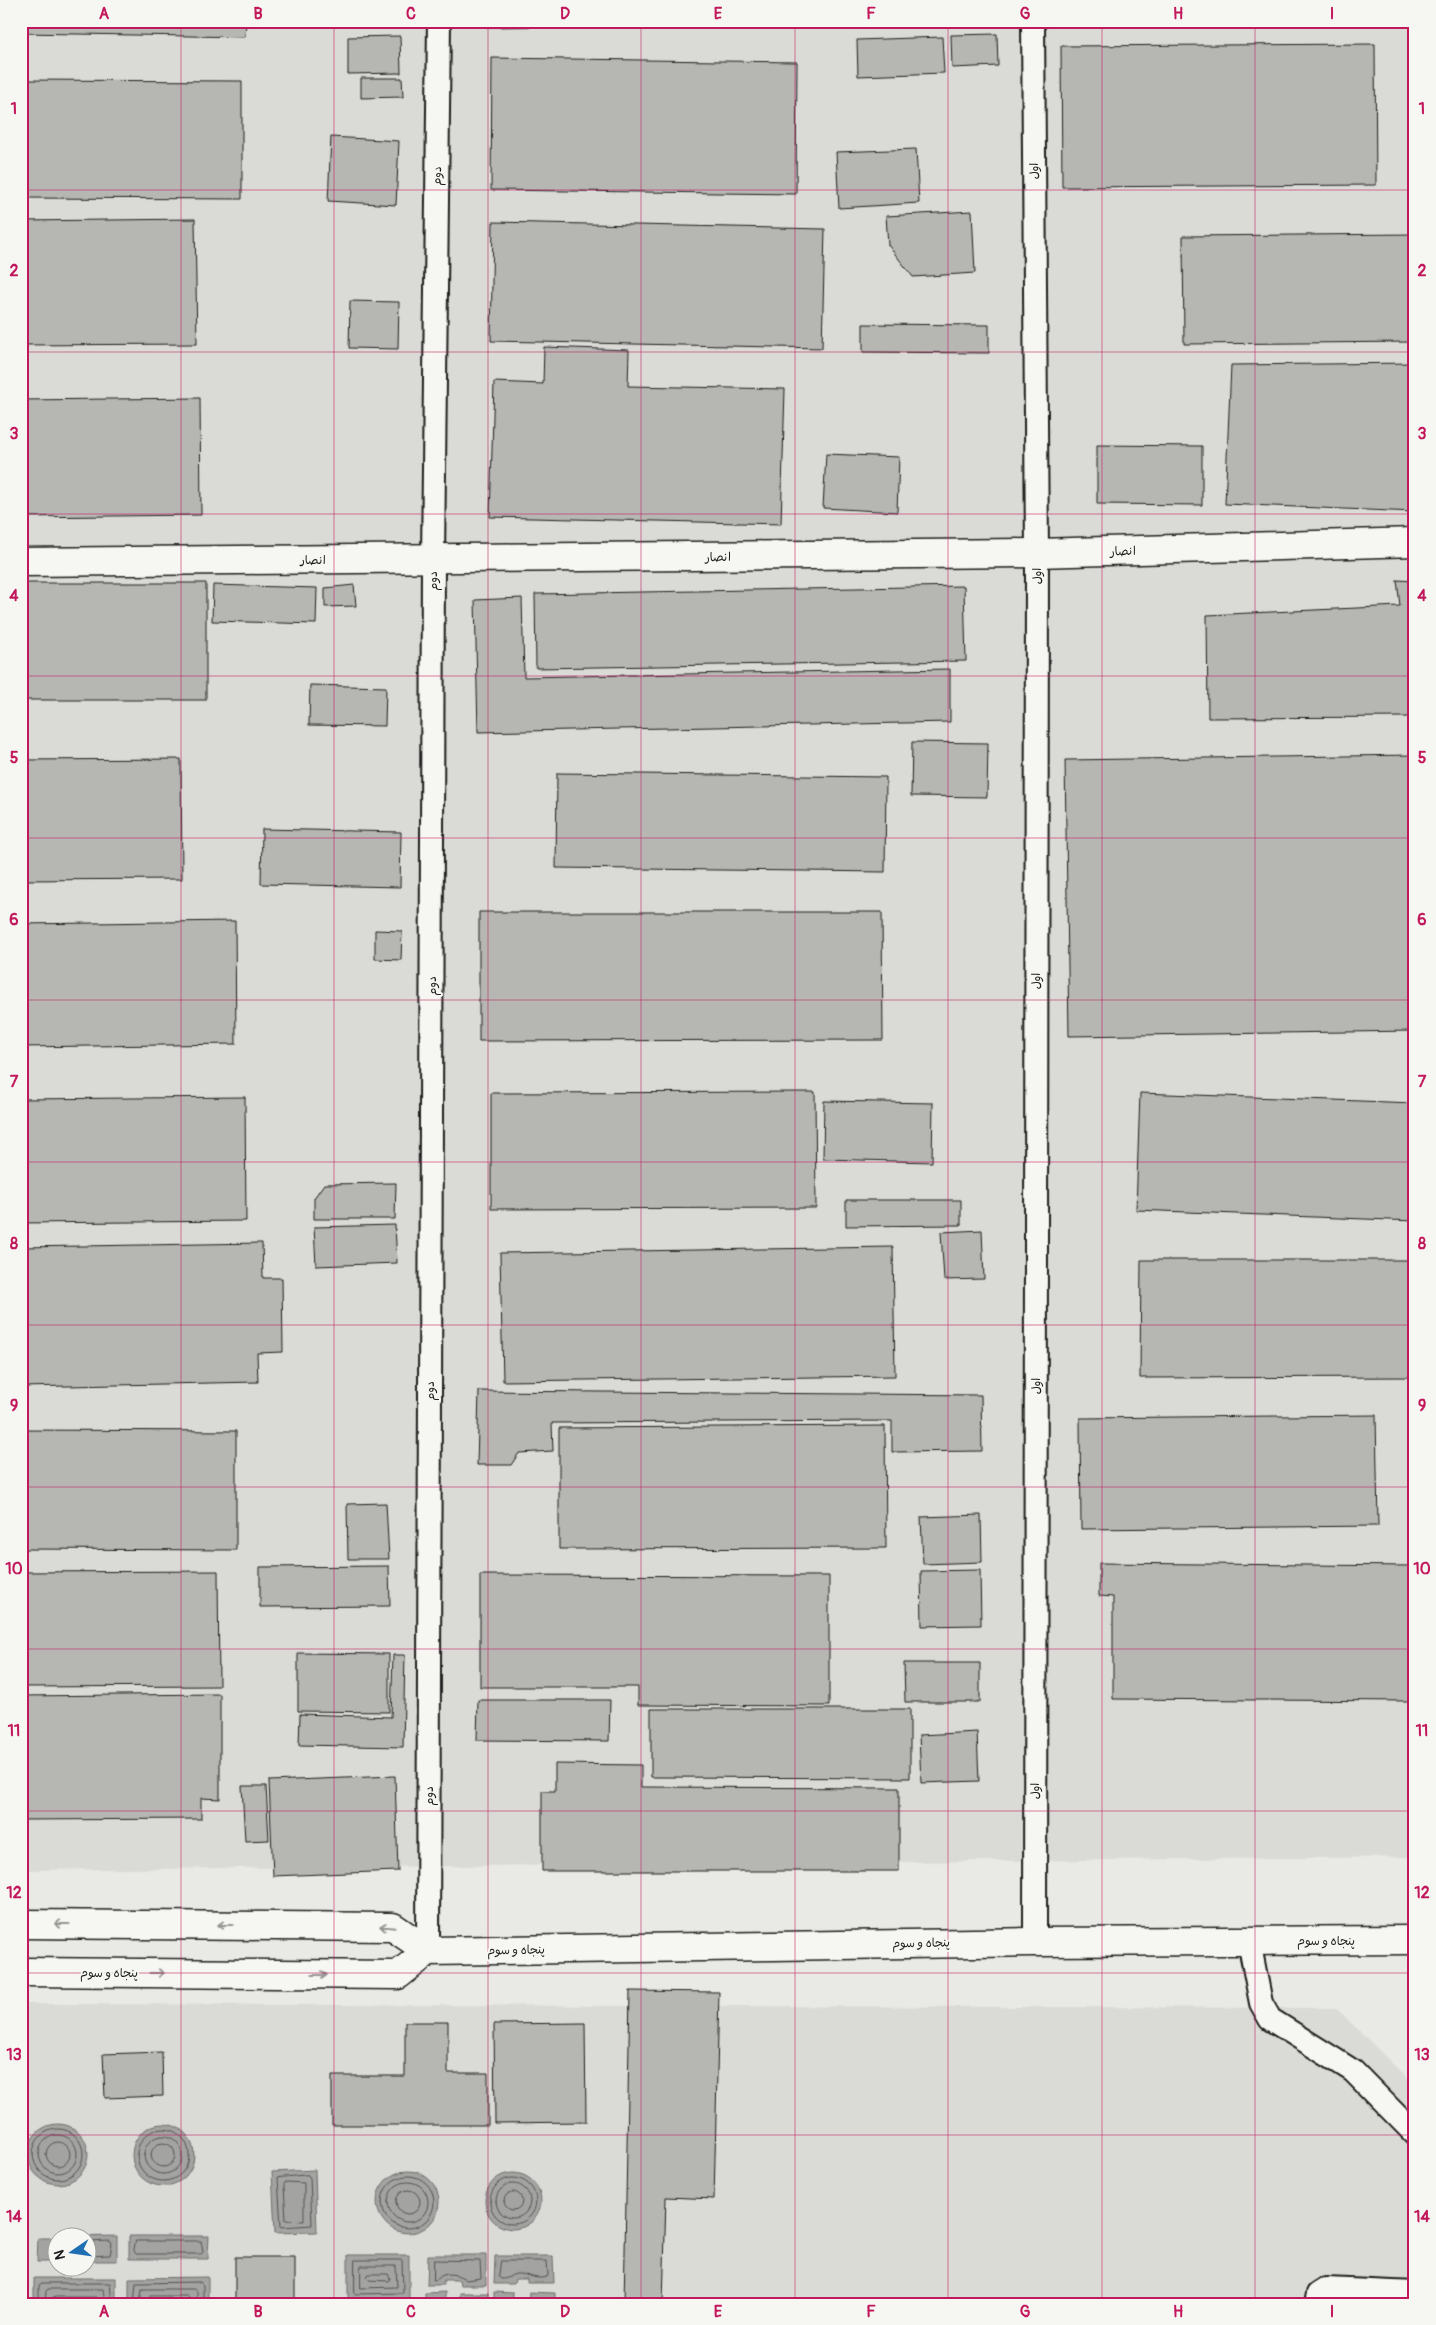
<svg xmlns="http://www.w3.org/2000/svg" width="1436" height="2325" viewBox="0 0 1436 2325" font-family="Pangolin,'Playpen Sans Arabic',sans-serif">
<rect width="100%" height="100%" fill="#e9e9e5"/>
<filter id="ink" filterUnits="userSpaceOnUse"><feTurbulence type="fractalNoise" baseFrequency=".02" numOctaves="2"/><feDisplacementMap in="SourceGraphic" scale="10" xChannelSelector="R" yChannelSelector="G"/><feConvolveMatrix kernelMatrix="1 2 1 2 8 2 1 2 1" color-interpolation-filters="sRGB"/></filter>
<g filter="url(#ink)">
<path fill="#dadad6" fill-rule="evenodd" d="M21,21H1415V1857L21,1870Z
M21,2004L1336,2008L1415,2086V2304H21ZM58,2238H88V2268H58Z"/>
<path fill="#a3a3a1" stroke="#6d6d6c" d="M28 2154a30 30 0 1 1 60 0a30 30 0 1 1-60 0Z
M132 2155a31 31 0 1 1 62 0a31 31 0 1 1-62 0Z
M315,2170L317,2232L275,2233L272,2172Z
M377 2202a31 31 0 1 1 62 0a31 31 0 1 1-62 0Z
M485 2201a28 28 0 1 1 56 0a28 28 0 1 1-56 0Z
M117,2236V2261H88V2238L64,2237Z
M129,2236H209L208,2259H129Z
M38,2238H57V2262H37Z
M348,2255H409V2300L348,2299Z
M428,2255H486V2285H460L459,2280H444L443,2285H427Z
M495,2256H553L554,2283H527V2279H515L514,2284H494Z
M208,2277V2304H129V2278Z
M34,2278H116V2304H34Z
M445,2292V2300H460V2293H488V2304H425V2293Z
M494,2292L513,2293V2299H528L529,2292L555,2293V2304H494Z"/>
<g fill="none" stroke-linecap="round" stroke-linejoin="round">
<path stroke="#525251" stroke-width="1" d="M33 2154a25 25 0 1 1 50 0a25 25 0 1 1-50 0Z
M137 2155a26 26 0 1 1 52 0a26 26 0 1 1-52 0Z
M39 2154a19 19 0 1 1 38 0a19 19 0 1 1-38 0Z
M144 2155a19 19 0 1 1 38 0a19 19 0 1 1-38 0Z
M46 2154a12 12 0 1 1 24 0a12 12 0 1 1-24 0Z
M151 2155a12 12 0 1 1 24 0a12 12 0 1 1-24 0Z
M308,2175L310,2178L312,2225L281,2227L278,2178Z
M382 2202a26 26 0 1 1 52 0a26 26 0 1 1-52 0Z
M490 2201a23 23 0 1 1 46 0a23 23 0 1 1-46 0Z
M286,2182L304,2183V2221L286,2220L284,2185Z
M388 2202a20 20 0 1 1 40 0a20 20 0 1 1-40 0Z
M496 2201a17 17 0 1 1 34 0a17 17 0 1 1-34 0Z
M396 2202a12 12 0 1 1 24 0a12 12 0 1 1-24 0Z
M504 2201a9 9 0 1 1 18 0a9 9 0 1 1-18 0Z
M136,2241H201L203,2252L201,2254H136L134,2251Z
M88,2242L110,2241L112,2244L110,2255L88,2256
M355,2260H402L403,2293L355,2294Z
M434,2260L480,2261L481,2278L466,2280C461,2275 448,2272 441,2276C439,2278 437,2280 434,2280Z
M501,2261H547L548,2276C537,2282 528,2273 516,2274C510,2275 509,2279 501,2279L499,2277Z
M361,2266H396L397,2287L361,2288Z
M369,2274H388L390,2279L388,2281L369,2280L367,2278Z
M39,2304V2285L42,2283H110L112,2304
M45,2304L46,2291L48,2289H103L105,2304
M53,2304V2298L56,2297H96L98,2304
M134,2304L136,2283L200,2282L203,2285V2304
M140,2304L142,2289H194L197,2291V2304
M147,2304L150,2296H187L189,2298V2304"/>
</g>
<path fill="#b6b6b3" stroke="#1c1c1c" d="M21,21H246L245,37L21,33Z
M486,21H789V24L486,27Z
M1229,21H1330V23Z
M997,34L998,66L952,68L951,35Z
M400,36L401,73L348,74V37Z
M942,37L944,73L858,76L857,40Z
M1375,44L1376,185L1062,187L1061,46Z
M492,58L797,62L796,194L491,190Z
M361,78H402L403,97L361,98Z
M21,80L242,81V199L21,198Z
M331,137L399,141L396,205L328,201Z
M916,149L919,203L839,208L836,152Z
M972,211L975,273L913,277L888,245L886,216Z
M195,219L197,344L21,345V221Z
M493,222L825,229L822,348L491,341Z
M1415,234V342L1184,344L1183,236Z
M350,301L399,302L398,349L349,348Z
M863,324L989,325V353L863,352Z
M544,347L629,350L628,386L785,389L781,524L490,517L494,382L543,384Z
M1415,363V512L1225,504L1231,365Z
M200,398L201,515L21,517V400Z
M1097,445L1202,446V505L1097,504Z
M826,454L899,457L897,512L823,508Z
M1397,580L1415,581V717L1208,718L1207,615L1400,606Z
M21,583H206V700H21Z
M213,585L317,588L316,624L212,621Z
M354,585L356,606L325,607V588Z
M964,586L966,661L536,668L535,594Z
M522,598L524,677L950,669V722L478,732L475,600Z
M310,685L386,687L385,726L309,725Z
M912,742L988,743L987,797L911,796Z
M1415,755V1031L1069,1036L1065,760Z
M181,759L182,879L21,880V760Z
M557,773L886,777L885,872L556,868Z
M262,829L401,832L400,887L261,884Z
M479,912H882L883,1040L479,1041Z
M235,921L236,1044L21,1047V924Z
M375,930L402,931L401,960L375,959Z
M815,1092L816,1208L491,1209V1093Z
M1140,1093L1415,1103V1221L1136,1210Z
M245,1097L246,1221L21,1223V1099Z
M824,1101L933,1103L932,1162L823,1159Z
M396,1183L395,1219H314V1198L324,1184Z
M846,1200H961V1225L846,1226Z
M395,1225L397,1263L316,1266L314,1227Z
M982,1230L984,1279L944,1280L941,1232Z
M262,1243L263,1278H282L283,1352L257,1353L258,1382L21,1387V1247Z
M893,1247L895,1376L503,1381L500,1253Z
M1141,1260H1415V1377L1140,1378Z
M479,1391L981,1395L982,1451L892,1452V1421L552,1423L553,1451L519,1453L511,1465H477Z
M1376,1415L1378,1526L1081,1529L1080,1418Z
M885,1426L886,1548L559,1549V1428Z
M21,1430L236,1431V1550L21,1549Z
M386,1503L389,1559H348L347,1504Z
M981,1515L982,1562L923,1564L921,1517Z
M1099,1563L1413,1566L1412,1701L1113,1699V1597L1099,1596Z
M389,1566L390,1606L260,1607V1567Z
M980,1570L981,1625L922,1626L921,1571Z
M218,1571L219,1686L21,1687V1572Z
M480,1575L829,1576V1706L638,1705V1687H480Z
M298,1653L389,1654V1712L298,1711Z
M393,1655H405L403,1747L299,1745L300,1714L391,1717Z
M904,1663H980V1702H905Z
M220,1694V1799L201,1798V1819L21,1820V1696Z
M478,1700H610L609,1741L477,1740Z
M651,1709H910V1778L651,1777Z
M977,1732L979,1781L921,1783L919,1735Z
M555,1764L641,1765V1787L899,1788V1871H542V1791H555Z
M395,1776L398,1871L273,1876L269,1781Z
M242,1786H266L269,1840L245,1841Z
M630,1991L719,1992L714,2199L666,2197L663,2304H624Z
M405,2022H448V2073H488V2125H332V2076H405Z
M585,2023L586,2122L495,2123L494,2024Z
M162,2052L163,2096L105,2098L103,2054Z
M235,2257H295V2304H235Z"/>
<g fill="none" stroke-linecap="round" stroke-linejoin="round">
<g stroke="#1c1c1c" stroke-width="26">
<path id="lane" d="M1033,21L1037,553L1035,1942
M1249,1941L1261,2003L1270,2019L1353,2071L1415,2134
M428,1951L433,559L439,21
M1316,2304L1318,2294L1326,2289L1415,2293"/>
</g>
<g stroke="#1c1c1c" stroke-width="31">
<path id="secondary" d="M21,562L1037,553L1415,542
M21,1924L393,1927L428,1951L1035,1942L1415,1940
M21,1972L398,1975L428,1951"/>
</g>
<use href="#lane" stroke="#f6f6f2" stroke-width="22"/>
<use href="#secondary" stroke="#f6f6f2" stroke-width="28"/>
</g>
<defs><path id="oneway-shaft" d="M-6 0H5M1.5-3L5.5 0L1.5 3" fill="none" stroke-width="1.6" stroke-linecap="round" stroke-linejoin="round" transform="scale(1.25)"/></defs>
<g stroke="#949492">
<use href="#oneway-shaft" transform="translate(62 1924) rotate(-180)"/>
<use href="#oneway-shaft" transform="translate(225 1925) rotate(-180)"/>
<use href="#oneway-shaft" transform="translate(387 1927) rotate(-174)"/>
<use href="#oneway-shaft" transform="translate(157 1973)"/>
<use href="#oneway-shaft" transform="translate(320 1975)"/>
</g>
</g>
<path fill="none" stroke="#c2185b" stroke-width="1" stroke-opacity="0.55" d="M181,21V2304M334,21V2304M488,21V2304M641,21V2304M795,21V2304M948,21V2304M1102,21V2304M1255,21V2304M21,190H1415M21,352H1415M21,514H1415M21,676H1415M21,838H1415M21,1000H1415M21,1162H1415M21,1325H1415M21,1487H1415M21,1649H1415M21,1811H1415M21,1973H1415M21,2135H1415"/>
<g text-anchor="middle" stroke-width="4" stroke-linejoin="round" paint-order="stroke">
<g font-size="12" fill="#1c1c1c" stroke="#f6f6f2">
<text transform="translate(1034 171) rotate(-90)" y="4">اول</text>
<text transform="translate(437 176) rotate(-89)" y="4">دوم</text>
<text transform="translate(1123 551) rotate(-2)" y="4">انصار</text>
<text transform="translate(718 557) rotate(-1)" y="4">انصار</text>
<text x="313" y="564">انصار</text>
<text transform="translate(1037 576) rotate(-90)" y="4">اول</text>
<text transform="translate(433 581) rotate(-90)" y="4">دوم</text>
<text transform="translate(1036 981) rotate(-90)" y="4">اول</text>
<text transform="translate(432 986) rotate(-90)" y="4">دوم</text>
<text transform="translate(1036 1386) rotate(-90)" y="4">اول</text>
<text transform="translate(430 1391) rotate(-90)" y="4">دوم</text>
<text transform="translate(1035 1791) rotate(-90)" y="4">اول</text>
<text transform="translate(429 1796) rotate(-90)" y="4">دوم</text>
<text x="1326" y="1945">پنجاه و سوم</text>
<text transform="translate(921 1943) rotate(-1)" y="4">پنجاه و سوم</text>
<text transform="translate(516 1950) rotate(-1)" y="4">پنجاه و سوم</text>
<text x="109" y="1977">پنجاه و سوم</text>
</g>
</g>
<rect width="1436" height="2325" fill="none" stroke="#f6f6f2" stroke-width="55"/>
<g transform="translate(72 2252) rotate(257)"><circle r="24" fill="#f6f6f2" stroke="#9f9f9c"/>
<path d="M0-4L9 19L0 12L-9 19Z" fill="#1f6fb2"/>
<text y="-8" font-size="14" font-weight="bold" text-anchor="middle" fill="#1c1c1c">N</text>
</g>
<rect x="28" y="28" width="1380" height="2270" fill="none" stroke="#c2185b" stroke-width="2"/>
<g font-size="16" text-anchor="middle" font-weight="bold" fill="#c2185b">
<text x="104" y="19">A</text>
<text x="258" y="19">B</text>
<text x="411" y="19">C</text>
<text x="565" y="19">D</text>
<text x="718" y="19">E</text>
<text x="871" y="19">F</text>
<text x="1025" y="19">G</text>
<text x="1178" y="19">H</text>
<text x="1332" y="19">I</text>
<text x="14" y="114">1</text>
<text x="1422" y="114">1</text>
<text x="14" y="276">2</text>
<text x="1422" y="276">2</text>
<text x="14" y="439">3</text>
<text x="1422" y="439">3</text>
<text x="14" y="601">4</text>
<text x="1422" y="601">4</text>
<text x="14" y="763">5</text>
<text x="1422" y="763">5</text>
<text x="14" y="925">6</text>
<text x="1422" y="925">6</text>
<text x="14" y="1087">7</text>
<text x="1422" y="1087">7</text>
<text x="14" y="1249">8</text>
<text x="1422" y="1249">8</text>
<text x="14" y="1411">9</text>
<text x="1422" y="1411">9</text>
<text x="14" y="1574">10</text>
<text x="1422" y="1574">10</text>
<text x="14" y="1736">11</text>
<text x="1422" y="1736">11</text>
<text x="14" y="1898">12</text>
<text x="1422" y="1898">12</text>
<text x="14" y="2060">13</text>
<text x="1422" y="2060">13</text>
<text x="14" y="2222">14</text>
<text x="1422" y="2222">14</text>
<text x="104" y="2317">A</text>
<text x="258" y="2317">B</text>
<text x="411" y="2317">C</text>
<text x="565" y="2317">D</text>
<text x="718" y="2317">E</text>
<text x="871" y="2317">F</text>
<text x="1025" y="2317">G</text>
<text x="1178" y="2317">H</text>
<text x="1332" y="2317">I</text>
</g>
</svg>
